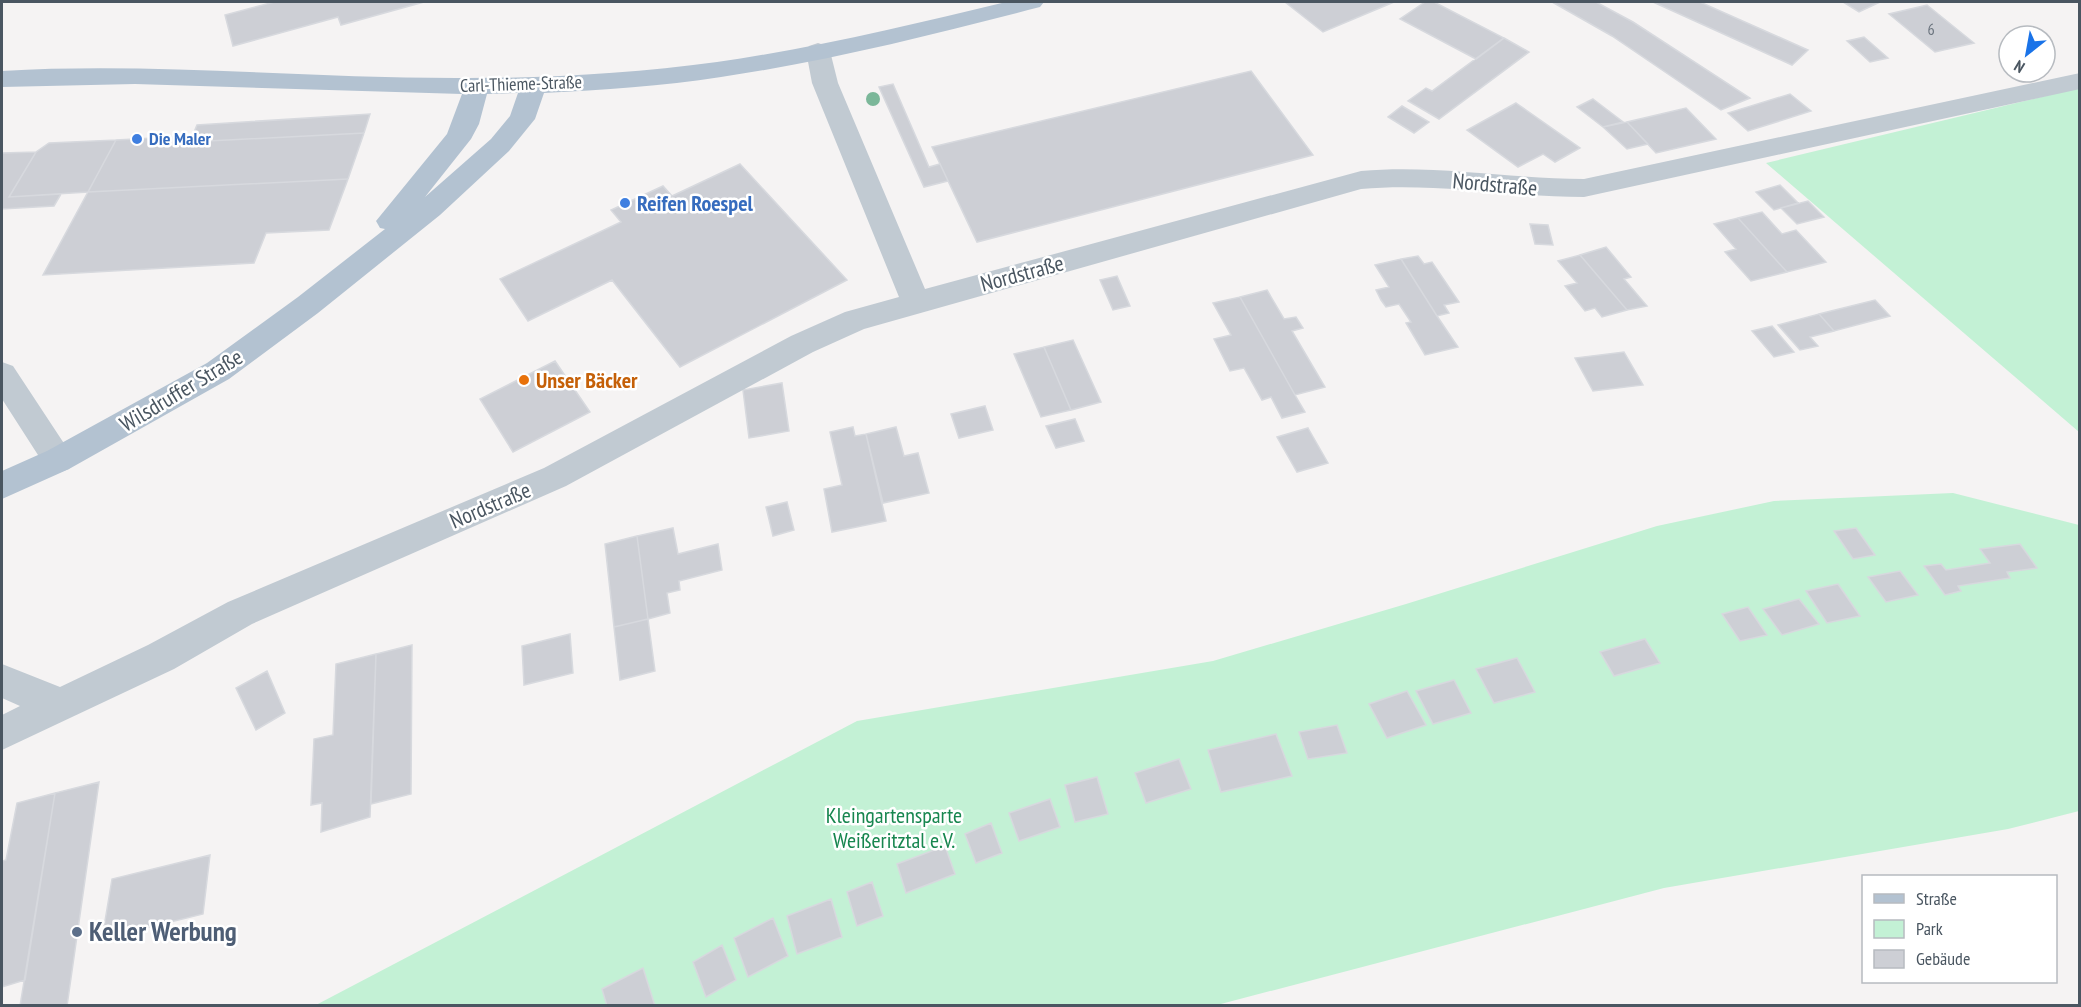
<svg xmlns="http://www.w3.org/2000/svg" width="2081" height="1007" viewBox="0 0 2081 1007" font-family="'PT Sans Narrow',sans-serif">
<rect width="100%" height="100%" fill="#f5f3f3"/>
<path fill="#c3f1d5" d="M2079,88V432L1766,163Z
M1953,493L2079,525V811L2008,829L1664,888L1217,1005L314,1006L857,721L1213,661L1406,604L1657,526L1774,501Z"/>
<path fill="#cdcfd5" stroke="#d7d9de" stroke-width="1.5" d="M274,2H424L341,25L338,17L233,46L225,15Z
M1285,2H1394L1323,32Z
M1425,2H1434L1504,38L1476,59L1400,19Z
M1552,2H1596L1633,22L1750,98L1721,110L1612,36Z
M1653,2H1700L1808,50L1792,65Z
M1843,2H1880L1859,12Z
M1927,5L1974,43L1935,52L1889,14Z
M1864,37L1888,58L1870,62L1847,41Z
M1504,38L1529,52L1439,119L1408,101L1426,88L1432,91Z
M1251,71L1313,155L977,242L932,147Z
M893,84L929,167L940,164L948,181L924,187L879,87Z
M1790,94L1811,111L1748,131L1728,113Z
M1593,99L1623,122L1603,127L1577,107Z
M1516,103L1580,148L1555,162L1543,154L1518,167L1467,130Z
M1402,106L1429,122L1414,133L1388,117Z
M1686,108L1716,139L1656,153L1627,122Z
M370,114L364,133L190,142L197,125Z
M1627,122L1648,144L1627,149L1603,127Z
M364,133L348,179L88,192L116,140L192,136L190,142Z
M116,140L88,192L9,197L36,152L49,143Z
M36,152L9,197L61,194L54,206L2,209V153Z
M740,164L847,280L680,367L612,280L528,321L500,279L621,222L611,210L663,186L672,196Z
M348,179L329,230L266,233L254,263L43,275L88,192Z
M1780,185L1798,203L1774,210L1756,192Z
M1808,201L1824,217L1797,224L1781,208Z
M1762,212L1782,234L1796,230L1826,262L1787,272L1738,218Z
M1738,218L1787,272L1751,281L1725,252L1736,249L1714,224Z
M1530,224L1548,225L1553,245L1535,244Z
M1606,247L1631,277L1624,279L1647,306L1627,310L1580,255Z
M1580,255L1627,310L1602,317L1595,308L1585,311L1565,286L1577,283L1558,261Z
M1418,256L1424,264L1432,262L1459,302L1444,305L1449,313L1437,316L1401,259Z
M1401,259L1437,316L1458,347L1425,355L1406,323L1411,322L1399,304L1386,307L1381,300L1376,290L1389,287L1375,265Z
M1117,276L1130,306L1113,310L1100,280Z
M1267,290L1284,319L1296,317L1303,328L1292,331L1325,387L1295,395L1240,297Z
M1240,297L1295,395L1305,412L1282,418L1271,397L1262,400L1244,368L1230,371L1214,339L1231,335L1213,303Z
M1875,300L1890,316L1834,331L1819,314Z
M1819,314L1834,331L1810,337L1818,346L1800,350L1778,325Z
M1772,326L1794,352L1774,357L1752,331Z
M1073,340L1101,402L1071,410L1044,347Z
M1044,347L1071,410L1041,417L1014,354Z
M1624,352L1643,385L1593,391L1575,358Z
M555,361L590,412L513,452L480,399Z
M782,383L789,431L749,438L743,390Z
M985,406L993,430L959,438L951,414Z
M1075,419L1084,441L1056,448L1046,426Z
M853,427L855,436L866,434L886,521L832,532L824,489L842,485L830,432Z
M896,427L904,456L918,453L929,493L883,503L866,434Z
M1308,428L1328,463L1297,472L1277,437Z
M787,502L794,530L773,536L766,507Z
M673,528L678,554L718,544L722,570L679,581L680,590L667,593L670,613L648,619L637,536Z
M1856,528L1875,555L1853,559L1834,531Z
M637,536L648,619L614,627L605,544Z
M2020,544L2037,568L2007,572L2010,578L1958,586L1961,591L1945,595L1924,566L1941,564L1946,570L1990,563L1980,549Z
M1900,571L1918,595L1886,602L1868,577Z
M1838,584L1860,616L1827,623L1806,591Z
M1799,599L1819,624L1782,635L1763,609Z
M1748,607L1767,635L1740,641L1722,614Z
M648,619L655,671L620,680L614,627Z
M570,634L573,673L524,685L522,646Z
M1645,639L1660,663L1614,676L1600,652Z
M412,645L411,794L371,804L376,654Z
M376,654L370,817L321,832L322,803L311,805L314,739L333,735L336,664Z
M1517,658L1535,692L1494,703L1476,669Z
M267,671L285,713L256,730L236,688Z
M1454,680L1471,713L1433,724L1416,691Z
M1407,691L1426,725L1387,738L1369,704Z
M1337,725L1347,753L1308,759L1299,732Z
M1276,734L1292,776L1221,792L1208,750Z
M1179,759L1191,789L1146,803L1135,773Z
M1097,777L1108,814L1075,822L1065,785Z
M99,782L67,1006H20L55,793Z
M55,793L25,980L2,987V861L6,860L17,803Z
M1050,799L1060,827L1019,841L1009,813Z
M991,823L1002,853L976,863L965,834Z
M945,846L955,874L906,893L897,864Z
M210,855L203,914L102,939L112,879Z
M872,882L883,916L857,926L847,892Z
M831,899L842,937L797,954L787,916Z
M773,918L788,956L748,977L734,938Z
M722,945L736,980L706,997L693,962Z
M643,968L655,1006H607L602,989Z"/>
<g fill="none" stroke-linecap="round" stroke-linejoin="round">
<path fill="#c1cad2" fill-rule="evenodd" d="M818,43L827,46L830,51L838,83L925,289L1361,171C1434,164 1510,179 1584,179L2080,73V89L1584,197C1510,197 1434,182 1361,189L864,329L813,352L566,486L252,624L174,669L2,750V715L20,706L2,698V664L60,687L148,645L228,602L544,468L791,336L845,312L899,297L812,83L806,51L809,46Z
M2,362L13,366L69,451L74,460L69,469L58,473L47,469L2,399Z"/>
<path fill="#b3c2d1" fill-rule="evenodd" d="M1006,2H1044L1040,7C935,34 829,61 721,77C662,86 603,90 544,93L535,119L509,151L440,215L318,313L229,379L69,469L2,499V471L47,451L207,363L298,297L385,229L380,228L376,221L447,134L462,94L135,84L2,87V71C157,62 313,79 469,78C552,78 635,73 717,62C814,48 911,25 1006,2ZM518,93L510,116L491,139L425,197L471,139L479,124L487,94Z"/>
</g>
<circle fill="#7bb799" cx="873" cy="99" r="7"/>
<g fill="#3f7fe0" stroke="#fff" stroke-width="2">
<circle cx="137" cy="139" r="6"/>
<circle cx="625" cy="203" r="6"/>
</g>
<circle fill="#e8710a" stroke="#fff" stroke-width="2" cx="524" cy="380" r="6"/>
<circle fill="#5c6f8a" stroke="#fff" stroke-width="2" cx="77" cy="932" r="6"/>
<g text-anchor="middle" stroke-width="5" stroke-linejoin="round" paint-order="stroke">
<g font-size="16" fill="#6b747e">
<text x="1931" y="35">6</text>
</g>
<g font-size="18" fill="#4a5661" stroke="#fff">
<text transform="translate(521 84) rotate(-2)" y="6">Carl-Thieme-Straße</text>
</g>
<g font-size="18" font-weight="bold" fill="#366cbe" stroke="#fff" text-anchor="start">
<text x="149" y="145">Die Maler</text>
</g>
<g font-size="22" fill="#4a5661" stroke="#fff">
<text transform="translate(1495 184) rotate(5)" y="8">Nordstraße</text>
<text transform="translate(1022 273) rotate(-15)" y="8">Nordstraße</text>
<text transform="translate(181 390) rotate(-31)" y="8">Wilsdruffer Straße</text>
<text transform="translate(490 505) rotate(-23)" y="8">Nordstraße</text>
</g>
<g font-size="22" font-weight="bold" fill="#366cbe" stroke="#fff" text-anchor="start">
<text x="637" y="211">Reifen Roespel</text>
</g>
<g font-size="22" font-weight="bold" fill="#c56008" stroke="#fff" text-anchor="start">
<text x="536" y="388">Unser Bäcker</text>
</g>
<g font-size="22" fill="#17864f" stroke="#fff">
<text x="894" y="823">Kleingartensparte<tspan x="894" dy="25">Weißeritztal e.V.</tspan></text>
</g>
<g font-size="27" font-weight="bold" fill="#4e5e75" stroke="#fff" text-anchor="start">
<text x="89" y="941">Keller Werbung</text>
</g>
</g>
<rect width="2081" height="1007" fill="none" stroke="#4a5661" stroke-width="6"/>
<rect x="1862" y="875" width="195" height="108" fill="#ffffff" stroke="#b7bbc0" stroke-width="1.5"/>
<rect x="1874" y="894" width="30" height="9" fill="#b3c2d1" stroke="#b7bbc0" stroke-width="1.5"/>
<text x="1916" y="905" font-size="18" fill="#4a5661">Straße</text>
<rect x="1874" y="920" width="30" height="18" fill="#c3f1d5" stroke="#b7bbc0" stroke-width="1.5"/>
<text x="1916" y="935" font-size="18" fill="#4a5661">Park</text>
<rect x="1874" y="950" width="30" height="18" fill="#cdcfd5" stroke="#b7bbc0" stroke-width="1.5"/>
<text x="1916" y="965" font-size="18" fill="#4a5661">Gebäude</text>
<g transform="translate(2027 54) rotate(211)"><circle r="28" fill="#ffffff" stroke="#b7bbc0" stroke-width="1.5"/>
<path d="M0-4.5L10 22L0 15L-10 22Z" fill="#1a73e8"/>
<text y="-9" font-size="16" font-weight="bold" text-anchor="middle" fill="#4a5661">N</text>
</g>
</svg>
